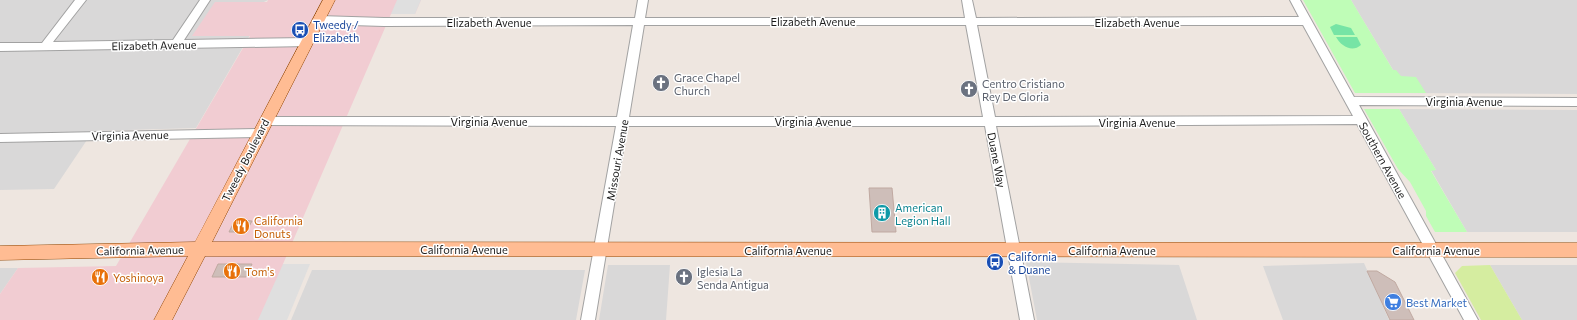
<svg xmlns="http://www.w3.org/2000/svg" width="1577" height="320" viewBox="0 0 1577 320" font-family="Commissioner,sans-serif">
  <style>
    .residential { fill: #d9d8d8 }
    .commercial { fill: #f1ccd2 }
    .grass { fill: #d5eda0 }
    .park { fill: #bffdb7 }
    .pitch { fill: #76e4a5 }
    .parking { fill: #dfdfdf }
    .building { fill: #cebeb9; stroke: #c0a9a1 }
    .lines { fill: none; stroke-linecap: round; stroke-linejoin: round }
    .minor-casing { stroke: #a2a2a2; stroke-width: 2 }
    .major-casing { stroke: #924600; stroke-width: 1 }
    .minor { fill: #fff; fill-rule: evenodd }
    .major { fill: #ffbc93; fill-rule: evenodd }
    .labels { text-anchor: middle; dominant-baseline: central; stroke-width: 3; stroke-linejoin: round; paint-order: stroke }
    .street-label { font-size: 11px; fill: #1b1b1b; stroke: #fff }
    .transit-label { font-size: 11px; fill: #164399; stroke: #fff; text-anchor: start }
    .worship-label { font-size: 11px; fill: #5b616d; stroke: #fff; text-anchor: start }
    .culture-label { font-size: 11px; fill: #0d838f; stroke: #fff; text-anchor: start }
    .food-label { font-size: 11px; fill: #c56008; stroke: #fff; text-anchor: start }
    .shop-label { font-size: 11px; fill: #366cbe; stroke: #fff; text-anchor: start }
  </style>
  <rect width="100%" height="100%" fill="#eee6e0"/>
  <path class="residential" d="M0,0H268L193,36L250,35L196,128L93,131L54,189L0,190Z
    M1351,0H1577V94L1407,93Z
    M1399,109L1577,110V232H1467L1431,170H1436Z
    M1026,262L1179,265L1197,320H1037Z
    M1364,263L1389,320H1283L1263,266Z
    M608,265H670L666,320H599Z
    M1490,265H1577V320H1522Z
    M0,268H18L0,294Z
    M312,270H585L576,320H291Z"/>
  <path class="commercial" d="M268,0H421L415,14H391L283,264L287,320H0V294L18,268L116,266L250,36H192L215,2H267Z"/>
  <path class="grass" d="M1490,265L1522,320H1481L1455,273L1462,266Z"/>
  <path class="park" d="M1303,0H1351L1393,70H1396L1401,76L1416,77L1426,93H1355Z
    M1364,109H1399L1436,170L1431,171L1467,232H1435L1426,216V211L1410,182L1398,169Z"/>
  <path class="pitch" d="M1336,24L1351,28L1355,35H1334L1330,27Z
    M1336,37H1357L1361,45C1352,53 1341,46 1336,37Z"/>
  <path class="parking" d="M397,0H421L415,14H391Z
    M283,264H310L287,320H258Z"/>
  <path class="building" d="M869,188H892L896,232H872Z
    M237,220L252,221L246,232H229L234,222Z
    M218,264H252L246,277H212Z
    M1367,271H1377L1395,282L1414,320H1390Z"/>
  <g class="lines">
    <defs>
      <path id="minor" d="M75,0H86L53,42L173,40L200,0H210L184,40L308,38L313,42L308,46L0,51V43H42Z
        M638,0H648L645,18H965L962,0H972L976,18L1299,17L1290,0H1300L1354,97L1577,98V106L1359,105L1478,320H1464L1357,124L996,126L1034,320H1020L985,126H627L595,320H581L616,126L266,125L262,124L260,121L262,118L266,117H617L633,25L384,26L319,24L314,20L319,16L384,18H635ZM644,25H966L983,117H629ZM977,25H1303L1353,116L995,117Z
        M259,129L263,130L265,133L263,136L259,137L0,142V134Z"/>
      <path id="major" d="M323,0H335L212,242L1577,243V257L205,256L172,320H154L188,256L0,260V246L195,242Z"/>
    </defs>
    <use href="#minor" class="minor-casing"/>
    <use href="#major" class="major-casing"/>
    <use href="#minor" class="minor"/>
    <use href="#major" class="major"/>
  </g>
  <defs>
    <symbol id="bus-disc" viewBox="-11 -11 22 22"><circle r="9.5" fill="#1a4fb4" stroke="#fff"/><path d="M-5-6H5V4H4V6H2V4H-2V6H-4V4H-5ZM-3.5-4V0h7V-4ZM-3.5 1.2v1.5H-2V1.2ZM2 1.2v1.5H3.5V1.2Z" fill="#fff"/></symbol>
    <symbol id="church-disc" viewBox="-11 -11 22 22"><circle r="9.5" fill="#6b7280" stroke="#fff"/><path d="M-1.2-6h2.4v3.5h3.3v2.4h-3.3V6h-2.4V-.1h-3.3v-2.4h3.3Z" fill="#fff"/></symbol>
    <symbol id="building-disc" viewBox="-11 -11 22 22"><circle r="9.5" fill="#0f9aa8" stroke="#fff"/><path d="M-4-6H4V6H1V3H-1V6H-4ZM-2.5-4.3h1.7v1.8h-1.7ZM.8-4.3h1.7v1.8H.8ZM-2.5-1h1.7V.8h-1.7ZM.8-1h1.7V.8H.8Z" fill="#fff"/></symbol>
    <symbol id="restaurant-disc" viewBox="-11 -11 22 22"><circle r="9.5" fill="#e8710a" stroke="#fff"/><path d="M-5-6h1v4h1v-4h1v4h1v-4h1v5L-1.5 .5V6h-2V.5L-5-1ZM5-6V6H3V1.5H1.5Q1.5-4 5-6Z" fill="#fff"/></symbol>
    <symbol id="supermarket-disc" viewBox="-11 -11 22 22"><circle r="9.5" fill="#3f7fe0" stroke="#fff"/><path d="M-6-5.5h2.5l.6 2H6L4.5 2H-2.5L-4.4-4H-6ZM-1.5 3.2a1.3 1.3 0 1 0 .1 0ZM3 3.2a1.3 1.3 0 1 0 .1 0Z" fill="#fff"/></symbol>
  </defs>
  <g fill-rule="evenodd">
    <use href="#bus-disc" x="290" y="20" width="20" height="20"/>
    <use href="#church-disc" x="651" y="73" width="20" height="20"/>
    <use href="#church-disc" x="959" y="79" width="20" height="20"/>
    <use href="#building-disc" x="872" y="203" width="20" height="20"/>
    <use href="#restaurant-disc" x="231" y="216" width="20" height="20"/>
    <use href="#bus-disc" x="985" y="252" width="20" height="20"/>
    <use href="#restaurant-disc" x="222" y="261" width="20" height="20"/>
    <use href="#restaurant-disc" x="90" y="267" width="20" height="20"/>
    <use href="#church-disc" x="674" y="267" width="20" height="20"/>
    <use href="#supermarket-disc" x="1383" y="292" width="20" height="20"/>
  </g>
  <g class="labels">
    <g class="street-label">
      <text x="813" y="21">Elizabeth Avenue</text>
      <text x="489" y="22">Elizabeth Avenue</text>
      <text x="1137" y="22">Elizabeth Avenue</text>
      <text transform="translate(154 45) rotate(-1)">Elizabeth Avenue</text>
      <text x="1464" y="101">Virginia Avenue</text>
      <text x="489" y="121">Virginia Avenue</text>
      <text x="813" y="121">Virginia Avenue</text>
      <text x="1137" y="122">Virginia Avenue</text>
      <text transform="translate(130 135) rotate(-1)">Virginia Avenue</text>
      <text transform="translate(245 160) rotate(-63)">Tweedy Boulevard</text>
      <text transform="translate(617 160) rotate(-80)">Missouri Avenue</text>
      <text transform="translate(997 160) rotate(79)">Duane Way</text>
      <text transform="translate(1383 160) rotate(61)">Southern Avenue</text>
      <text x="464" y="249">California Avenue</text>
      <text transform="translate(140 250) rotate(-1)">California Avenue</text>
      <text x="788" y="250">California Avenue</text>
      <text x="1112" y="250">California Avenue</text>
      <text x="1436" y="250">California Avenue</text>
    </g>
    <g class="transit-label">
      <text x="313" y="24">Tweedy /<tspan x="313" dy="13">Elizabeth</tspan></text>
      <text x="1008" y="256">California<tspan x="1008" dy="13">&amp; Duane</tspan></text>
    </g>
    <g class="worship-label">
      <text x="674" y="77">Grace Chapel<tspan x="674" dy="13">Church</tspan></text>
      <text x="982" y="83">Centro Cristiano<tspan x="982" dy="13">Rey De Gloria</tspan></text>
      <text x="697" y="271">Iglesia La<tspan x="697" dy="13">Senda Antigua</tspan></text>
    </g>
    <g class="culture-label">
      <text x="895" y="207">American<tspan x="895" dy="13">Legion Hall</tspan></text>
    </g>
    <g class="food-label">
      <text x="254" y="220">California<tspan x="254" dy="13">Donuts</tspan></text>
      <text x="245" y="271">Tom's</text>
      <text x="113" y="277">Yoshinoya</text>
    </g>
    <g class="shop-label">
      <text x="1406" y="302">Best Market</text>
    </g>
  </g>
</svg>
